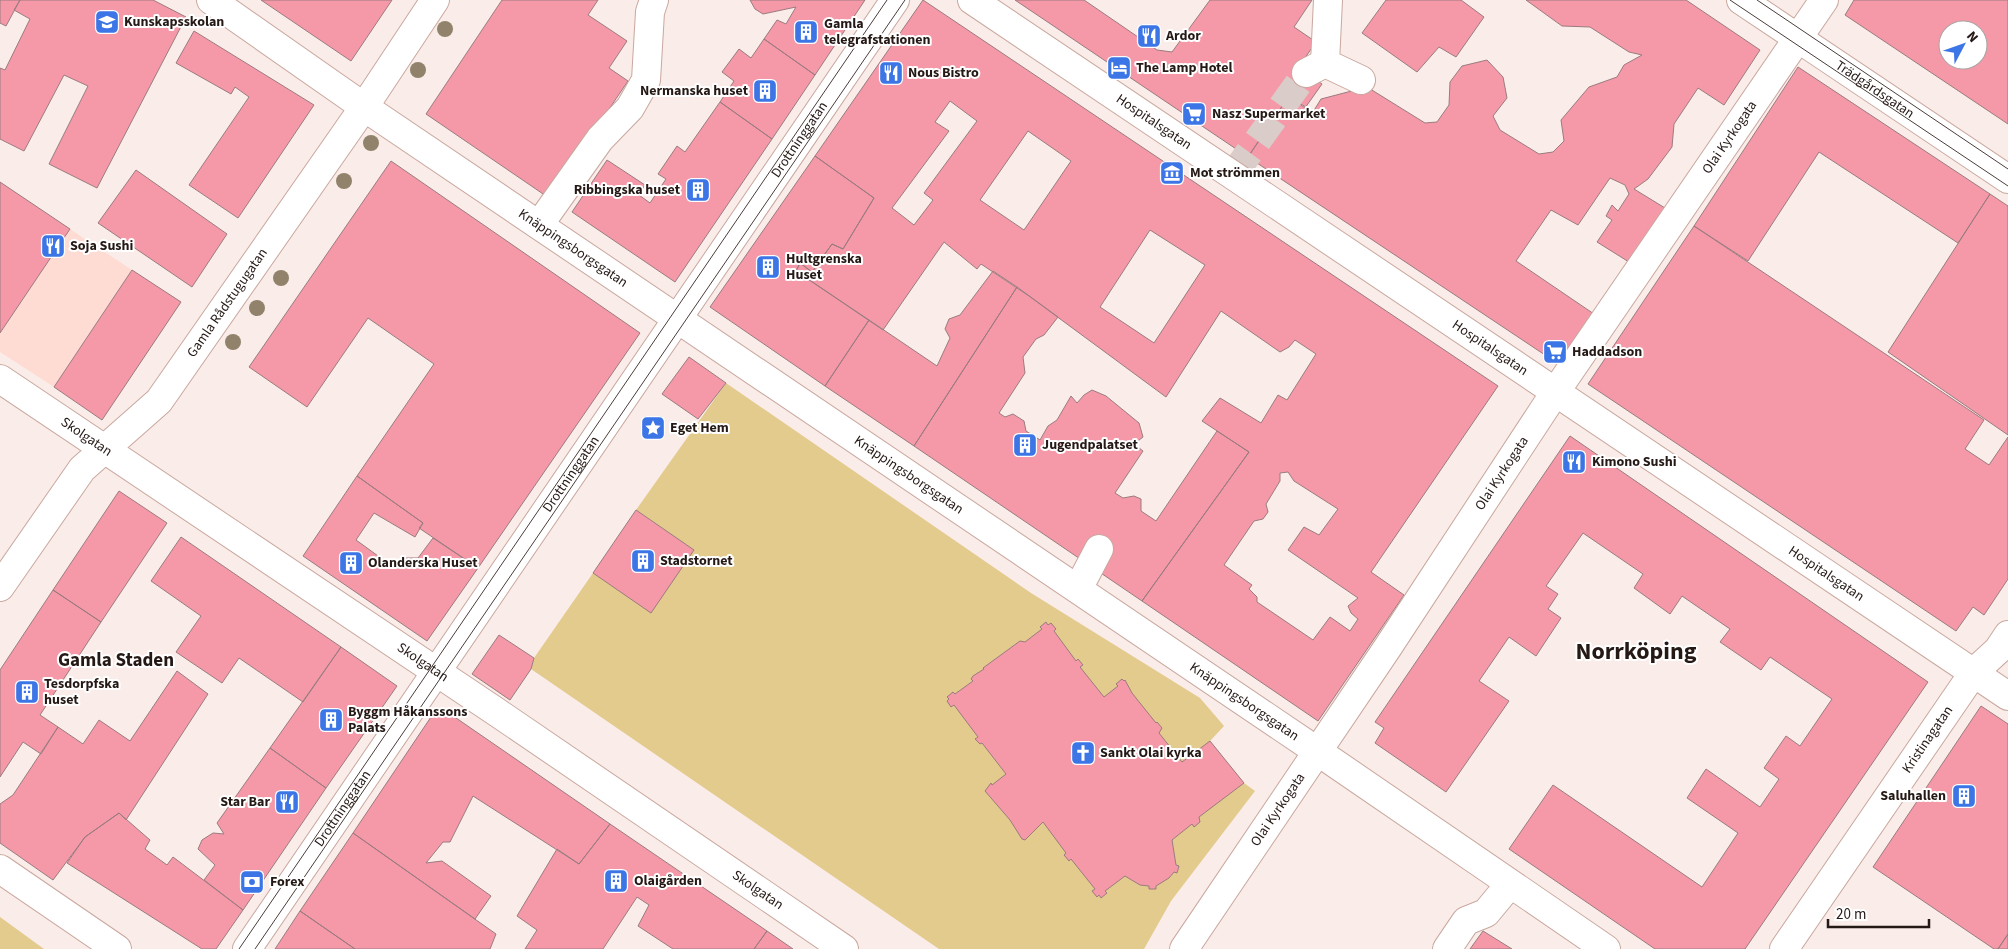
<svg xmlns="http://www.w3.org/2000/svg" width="2008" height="949" viewBox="0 0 2008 949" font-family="'Source Sans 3',sans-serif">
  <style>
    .built { fill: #ffdcd3 }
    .green { fill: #e3ca8d }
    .building { fill: #f599a9; stroke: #9b7b7f; fill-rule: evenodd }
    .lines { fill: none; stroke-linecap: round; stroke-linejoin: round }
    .minor-tunnel { stroke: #daccc8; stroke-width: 28; stroke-dasharray: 28 14; stroke-linecap: butt }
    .minor-casing { stroke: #c9a89f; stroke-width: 30 }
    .minor { stroke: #fff; stroke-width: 28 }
    .tram { stroke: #4a3e3a; stroke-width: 1 }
    .tree { fill: #90826b }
    .labels { text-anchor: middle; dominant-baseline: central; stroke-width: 4; stroke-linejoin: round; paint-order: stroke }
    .poi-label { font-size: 14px; font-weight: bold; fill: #251916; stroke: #fff; text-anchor: start }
    .street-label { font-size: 14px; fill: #251916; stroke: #fff }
    .district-label { font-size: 19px; font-weight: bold; fill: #251916; stroke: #fff }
    .town-label { font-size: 24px; font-weight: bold; fill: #251916; stroke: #fff }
  </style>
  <rect width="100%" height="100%" fill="#faece8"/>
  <path class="built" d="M70,229L132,270L54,387L0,352V333Z"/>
  <path class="green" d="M726,383L1031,593L1200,698L1224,726L1210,741L1244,783L1255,791L1171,901L1144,949H939L531,669L534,658L593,573L693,550L636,510Z
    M0,917L44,949H0Z"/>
  <path class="building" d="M0,0H20L6,26L0,23Z
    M20,0H153L186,17L97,188L49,164L88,86L64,75L24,151L0,139V68L5,70L30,19L14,10Z
    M261,0H392L351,61Z
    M502,0H598L588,15L627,41L609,68L628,81L549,198L426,114Z
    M750,0H865L815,75L764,39L777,20L786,24L796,7L763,14L755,9Z
    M923,0L1498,386L1371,572L1404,595L1318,721L1142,601L1249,452L1202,421L1220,398L1261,423L1278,395L1287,400L1316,354L1295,340L1289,347L1280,352L1221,311L1166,397L1029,296L981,264L977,269L944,242L883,330L796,271L800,263L812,272L832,244L843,249L874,198L815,156ZM950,101L977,121L924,193L933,200L914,225L892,208L949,131L935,122ZM1028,131L1071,161L1024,230L980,200ZM1150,230L1205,265L1154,343L1100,307ZM1288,472L1294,481L1338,509L1319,535L1304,527L1288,550L1358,598L1348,606L1351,613L1358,619L1350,631L1330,617L1313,640L1257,602V597L1249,589L1252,585L1224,565L1254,521L1263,519L1268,512L1266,504L1280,481V473Z
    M1015,0H1084L1157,50L1172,52L1210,0H1312L1294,27L1316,42L1298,68L1322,84L1305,108L1289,96L1248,157Z
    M1386,0H1461L1484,17L1456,57L1439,47L1417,72L1362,33Z
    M1526,0H1686L1760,50L1724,105L1698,88L1674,124L1672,147L1648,179L1634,189L1665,208L1629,262L1597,242L1612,220L1606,216L1612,205L1618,211L1629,194L1625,185L1610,178L1578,225L1551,210L1516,261L1594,314L1560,365L1248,157L1289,96L1313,112L1321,99L1367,87L1425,123L1437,122L1449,105L1450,82L1462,66L1487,60L1503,77L1507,98L1493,116L1500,130L1539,154L1553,152L1564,141L1561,120L1589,87L1617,77L1624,65L1642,55L1629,52L1590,27L1562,26Z
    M1854,0H2008V124L1845,15ZM1948,30H1978V60H1948Z
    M194,31L314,105L238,218L189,185L249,97L235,87L231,94L176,63Z
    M764,39L815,75L772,139L720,102L734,81L722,72L739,49L751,58Z
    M1798,67L1990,194L1958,243L1819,152L1748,261L1694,226Z
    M720,102L772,139L675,282L572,212L607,160L645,185L639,195L650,203L666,179L658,174L677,146L685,152Z
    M815,156L874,198L843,249L832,244L812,272L800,263L796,271L869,320L825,386L710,307Z
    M391,161L640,333L478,568L419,528L423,523L357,476L434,364L368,318L307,407L249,367Z
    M136,170L227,234L192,287L98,223Z
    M0,182L70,229L0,333Z
    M1990,194L2008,206V435L1888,352Z
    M1694,226L1984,420L1965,449L1989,465L2008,437V579L1984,615L1973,607L1956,631L1588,384Z
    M132,270L181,302L102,420L54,387Z
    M993,271L1017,287L914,446L825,386L869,320L937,366L950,338L945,329L949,319L960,315Z
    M1017,287L1058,317L1044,335L1036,339L1023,357L1025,373L999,413L1005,417L1013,414L1024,421L1026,431L1040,440L1048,426L1057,420L1071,396L1077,403L1084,395L1092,390L1106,396L1139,423L1143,437L1134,444L1143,451L1115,493L1123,498L1134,496L1141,499V511L1156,521L1217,431L1249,452L1142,601L914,446Z
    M689,357L726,383L698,419L662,394Z
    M1570,436L1928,682L1745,949H1655L1509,849L1553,785L1702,887L1738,833L1687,798L1706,769L1760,807L1779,779L1764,768L1786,736L1800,746L1832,699L1770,657L1761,670L1720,642L1730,629L1682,596L1670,614L1634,588L1643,574L1583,533L1546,586L1558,594L1548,609L1561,618L1536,656L1509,637L1479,681L1509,701L1446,792L1375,743L1384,728L1375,722Z
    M357,476L423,523L415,537L374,513L356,540L396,569L405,558H418L433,538L478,568L427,641L303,556Z
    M119,491L167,523L101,622L53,590Z
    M636,510L694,550L651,613L593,573Z
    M181,537L341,647L303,702L239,658L222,683L176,652L201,616L151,581Z
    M53,590L101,622L40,715L58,727L41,754L23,742L0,777V670Z
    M1046,622L1048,625L1051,623L1056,629L1054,631L1076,661L1078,659L1083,665L1080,667L1104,697L1118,686L1116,684L1122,679L1124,681L1125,680L1132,693L1156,723L1157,722L1162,728L1159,733L1182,762L1210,741L1244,783L1199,817L1200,822L1194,827L1192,824L1172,840L1176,865L1179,866L1177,873L1174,872L1169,878L1156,886V889H1149V886L1140,885L1125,876L1105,891L1107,893L1101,898L1099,895L1097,897L1092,891L1095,889L1071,859L1069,861L1064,855L1066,853L1043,822L1025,840L1022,839L1010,820L985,791L991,783L992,785L1006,774L982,743L980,744L975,739L978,737L954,705L951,707L947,701L949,699L947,697L953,692L955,694L973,681L971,679L973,676L984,669L983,668L1020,641L1025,642L1042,629L1040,627Z
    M499,635L534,658L531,669L510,700L472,674Z
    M341,647L397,686L326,788L270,748Z
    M177,671L208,694L126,820L119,813L85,837L53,880L0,843V804L13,795L58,727L83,744L99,720L130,741Z
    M1981,706L2008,724V934L1998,949H1994L1873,867Z
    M443,709L610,824L579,864L473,796L450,842H443L426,863L442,861L491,896L475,919L353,833L433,714Z
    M270,748L326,788L243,910L204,880L215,865L198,849L202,840L213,833L224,834L217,823Z
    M119,813L150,840L145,849L167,865L173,857L243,910L216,949H202L67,863L85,837Z
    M610,824L767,931L754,949H673L638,926L649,905L637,897L603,949H525L537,930L517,916L557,849L579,864Z
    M353,833L496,934L490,949H355L300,911Z
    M300,911L355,949H275Z
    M767,931L793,949H754Z
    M1483,931L1512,949H1470Z
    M2008,934V949H1998Z"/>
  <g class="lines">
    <path class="minor-tunnel" d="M1233,175L1306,73"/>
    <defs>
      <g id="minor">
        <path id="s1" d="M211,0L364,107L1317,751L1606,949"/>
        <path id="s2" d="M972,0L2008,696"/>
        <path id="s3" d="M1741,0L2008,179"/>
        <path d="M1325,63L1328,0"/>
        <path d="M1306,73L1325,63L1361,80"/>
        <path d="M539,225L600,139L630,108L646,80L650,12L654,0"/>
        <path id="s4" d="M0,379L498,713L844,949"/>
        <path id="s5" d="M0,587L82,469L159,401L364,107L435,0"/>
        <path d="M1078,589L1099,549"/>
        <path d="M0,869L117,949"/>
        <path id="s6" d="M247,949L895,0"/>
        <path id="s7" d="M1184,949L1388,647L1556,391L1824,0"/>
        <path d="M1447,949L1466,921L1486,913L1510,884"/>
        <path id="s8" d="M1784,949L1974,672L1998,650L2008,635"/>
      </g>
    </defs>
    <use href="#minor" class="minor-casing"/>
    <use href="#minor" class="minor"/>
    <path class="tram" d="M1730,0L2008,186
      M1757,0L2008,169
      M239,949L887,0
      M255,949L905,0"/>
  </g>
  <g class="tree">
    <circle cx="445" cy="29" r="8"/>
    <circle cx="418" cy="70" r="8"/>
    <circle cx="371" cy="143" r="8"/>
    <circle cx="344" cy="181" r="8"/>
    <circle cx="281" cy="278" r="8"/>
    <circle cx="257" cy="308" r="8"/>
    <circle cx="233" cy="342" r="8"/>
  </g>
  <defs>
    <symbol id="school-square" viewBox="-11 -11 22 22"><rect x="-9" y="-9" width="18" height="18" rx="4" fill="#3c75e5" stroke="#fff"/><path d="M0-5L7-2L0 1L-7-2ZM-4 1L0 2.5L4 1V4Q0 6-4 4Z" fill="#fff"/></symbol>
    <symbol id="building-square" viewBox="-11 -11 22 22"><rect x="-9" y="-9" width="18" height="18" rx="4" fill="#3c75e5" stroke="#fff"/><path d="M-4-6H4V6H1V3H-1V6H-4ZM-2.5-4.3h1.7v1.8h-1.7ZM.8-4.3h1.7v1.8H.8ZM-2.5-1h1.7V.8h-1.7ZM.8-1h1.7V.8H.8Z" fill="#fff"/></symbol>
    <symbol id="restaurant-square" viewBox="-11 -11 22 22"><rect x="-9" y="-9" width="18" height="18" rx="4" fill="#3c75e5" stroke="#fff"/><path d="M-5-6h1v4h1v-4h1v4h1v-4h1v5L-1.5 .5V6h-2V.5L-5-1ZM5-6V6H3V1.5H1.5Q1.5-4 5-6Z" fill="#fff"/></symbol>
    <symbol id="hotel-square" viewBox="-11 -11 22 22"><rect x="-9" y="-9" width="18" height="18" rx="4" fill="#3c75e5" stroke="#fff"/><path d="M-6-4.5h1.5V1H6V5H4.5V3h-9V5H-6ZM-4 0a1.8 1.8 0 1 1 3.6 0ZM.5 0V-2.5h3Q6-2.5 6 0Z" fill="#fff"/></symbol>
    <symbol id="supermarket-square" viewBox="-11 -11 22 22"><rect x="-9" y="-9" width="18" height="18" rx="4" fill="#3c75e5" stroke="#fff"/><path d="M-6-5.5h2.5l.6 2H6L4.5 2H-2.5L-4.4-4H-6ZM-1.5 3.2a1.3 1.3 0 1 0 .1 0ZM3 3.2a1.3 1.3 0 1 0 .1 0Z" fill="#fff"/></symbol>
    <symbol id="museum-square" viewBox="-11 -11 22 22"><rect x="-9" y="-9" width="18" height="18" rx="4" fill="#3c75e5" stroke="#fff"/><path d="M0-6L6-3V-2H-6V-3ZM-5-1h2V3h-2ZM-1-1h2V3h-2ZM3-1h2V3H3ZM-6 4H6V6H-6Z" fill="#fff"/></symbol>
    <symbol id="sight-square" viewBox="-11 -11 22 22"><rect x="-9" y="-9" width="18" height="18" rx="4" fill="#3c75e5" stroke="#fff"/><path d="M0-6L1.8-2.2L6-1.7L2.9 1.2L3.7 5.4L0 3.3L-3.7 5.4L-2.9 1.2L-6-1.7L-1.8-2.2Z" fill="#fff"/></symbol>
    <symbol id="church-square" viewBox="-11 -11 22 22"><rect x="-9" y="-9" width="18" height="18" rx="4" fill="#3c75e5" stroke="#fff"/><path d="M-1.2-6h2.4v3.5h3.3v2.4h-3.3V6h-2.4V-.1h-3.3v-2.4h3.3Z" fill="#fff"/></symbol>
    <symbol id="bank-square" viewBox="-11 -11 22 22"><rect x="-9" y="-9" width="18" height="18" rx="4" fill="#3c75e5" stroke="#fff"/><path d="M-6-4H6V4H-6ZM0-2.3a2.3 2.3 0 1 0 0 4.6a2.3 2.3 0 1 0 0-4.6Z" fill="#fff"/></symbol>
  </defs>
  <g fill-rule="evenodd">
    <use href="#school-square" x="93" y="8" width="28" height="28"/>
    <use href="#building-square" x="792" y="18" width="28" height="28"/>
    <use href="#restaurant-square" x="1135" y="22" width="28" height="28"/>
    <use href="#hotel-square" x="1105" y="54" width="28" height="28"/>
    <use href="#restaurant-square" x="877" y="59" width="28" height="28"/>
    <use href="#building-square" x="751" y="77" width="28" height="28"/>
    <use href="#supermarket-square" x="1180" y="100" width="28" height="28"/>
    <use href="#museum-square" x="1158" y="159" width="28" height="28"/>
    <use href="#building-square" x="684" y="176" width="28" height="28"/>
    <use href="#restaurant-square" x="39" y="232" width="28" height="28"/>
    <use href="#building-square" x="754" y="253" width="28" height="28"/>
    <use href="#supermarket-square" x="1541" y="338" width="28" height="28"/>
    <use href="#sight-square" x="639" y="414" width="28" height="28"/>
    <use href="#building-square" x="1011" y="431" width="28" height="28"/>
    <use href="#restaurant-square" x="1560" y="448" width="28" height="28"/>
    <use href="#building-square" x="629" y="547" width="28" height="28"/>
    <use href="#building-square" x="337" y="549" width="28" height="28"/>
    <use href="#building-square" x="13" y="678" width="28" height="28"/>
    <use href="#building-square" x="317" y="706" width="28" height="28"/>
    <use href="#church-square" x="1069" y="739" width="28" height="28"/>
    <use href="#building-square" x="1950" y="782" width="28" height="28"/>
    <use href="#restaurant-square" x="273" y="788" width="28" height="28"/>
    <use href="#building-square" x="602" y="867" width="28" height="28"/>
    <use href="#bank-square" x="238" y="868" width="28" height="28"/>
  </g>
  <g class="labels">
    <g class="poi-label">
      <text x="124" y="22">Kunskapsskolan</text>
      <text x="824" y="24">Gamla<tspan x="824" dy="16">telegrafstationen</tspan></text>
      <text x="1166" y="36">Ardor</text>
      <text x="1136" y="68">The Lamp Hotel</text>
      <text x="908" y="73">Nous Bistro</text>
      <text x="748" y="91" text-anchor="end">Nermanska huset</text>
      <text x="1212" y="114">Nasz Supermarket</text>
      <text x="1190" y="173">Mot strömmen</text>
      <text x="680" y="190" text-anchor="end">Ribbingska huset</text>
      <text x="70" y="246">Soja Sushi</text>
      <text x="786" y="259">Hultgrenska<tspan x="786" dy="16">Huset</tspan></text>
      <text x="1572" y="352">Haddadson</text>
      <text x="670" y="428">Eget Hem</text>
      <text x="1042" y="445">Jugendpalatset</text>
      <text x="1592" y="462">Kimono Sushi</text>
      <text x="660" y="561">Stadstornet</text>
      <text x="368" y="563">Olanderska Huset</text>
      <text x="44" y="684">Tesdorpfska<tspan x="44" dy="16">huset</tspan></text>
      <text x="348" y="712">Byggm Håkanssons<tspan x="348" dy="16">Palats</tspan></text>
      <text x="1100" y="753">Sankt Olai kyrka</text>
      <text x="1946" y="796" text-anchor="end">Saluhallen</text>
      <text x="270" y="802" text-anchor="end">Star Bar</text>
      <text x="634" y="881">Olaigården</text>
      <text x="270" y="882">Forex</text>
    </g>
    <g class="street-label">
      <text stroke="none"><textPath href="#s3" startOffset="161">Trädgårdsgatan</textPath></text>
      <text stroke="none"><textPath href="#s2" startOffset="219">Hospitalsgatan</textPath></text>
      <text stroke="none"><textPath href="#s7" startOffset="978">Olai Kyrkogata</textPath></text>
      <text stroke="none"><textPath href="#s6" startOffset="980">Drottninggatan</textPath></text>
      <text stroke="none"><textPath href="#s1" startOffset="439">Knäppingsborgsgatan</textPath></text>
      <text stroke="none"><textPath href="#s5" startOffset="366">Gamla Rådstugugatan</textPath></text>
      <text stroke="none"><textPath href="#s2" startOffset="624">Hospitalsgatan</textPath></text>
      <text stroke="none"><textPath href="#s4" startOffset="104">Skolgatan</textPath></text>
      <text stroke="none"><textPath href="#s7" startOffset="572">Olai Kyrkogata</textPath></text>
      <text stroke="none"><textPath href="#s6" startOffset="575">Drottninggatan</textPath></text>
      <text stroke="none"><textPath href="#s1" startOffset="844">Knäppingsborgsgatan</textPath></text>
      <text stroke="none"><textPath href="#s2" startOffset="1029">Hospitalsgatan</textPath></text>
      <text stroke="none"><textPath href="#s4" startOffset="509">Skolgatan</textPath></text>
      <text stroke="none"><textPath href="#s1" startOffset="1249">Knäppingsborgsgatan</textPath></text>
      <text stroke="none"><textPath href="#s8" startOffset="254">Kristinagatan</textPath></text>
      <text stroke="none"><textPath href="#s6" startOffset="170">Drottninggatan</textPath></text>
      <text stroke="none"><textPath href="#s7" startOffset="168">Olai Kyrkogata</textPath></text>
      <text stroke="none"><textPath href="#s4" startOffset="914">Skolgatan</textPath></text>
    </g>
    <g class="district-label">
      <text x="116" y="660">Gamla Staden</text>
    </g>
    <g class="town-label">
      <text x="1636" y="651">Norrköping</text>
    </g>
  </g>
  <g transform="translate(1963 45) rotate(49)"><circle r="24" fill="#ffffff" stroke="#a8a3a2"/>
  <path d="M0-4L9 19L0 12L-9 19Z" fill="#3c75e5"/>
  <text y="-8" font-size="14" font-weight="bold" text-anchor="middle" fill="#251916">N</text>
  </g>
  <path d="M1828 919v8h101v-8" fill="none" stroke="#251916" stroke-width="2.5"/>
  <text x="1836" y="919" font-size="15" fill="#251916" stroke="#ffffff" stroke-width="4" paint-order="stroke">20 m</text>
</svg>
